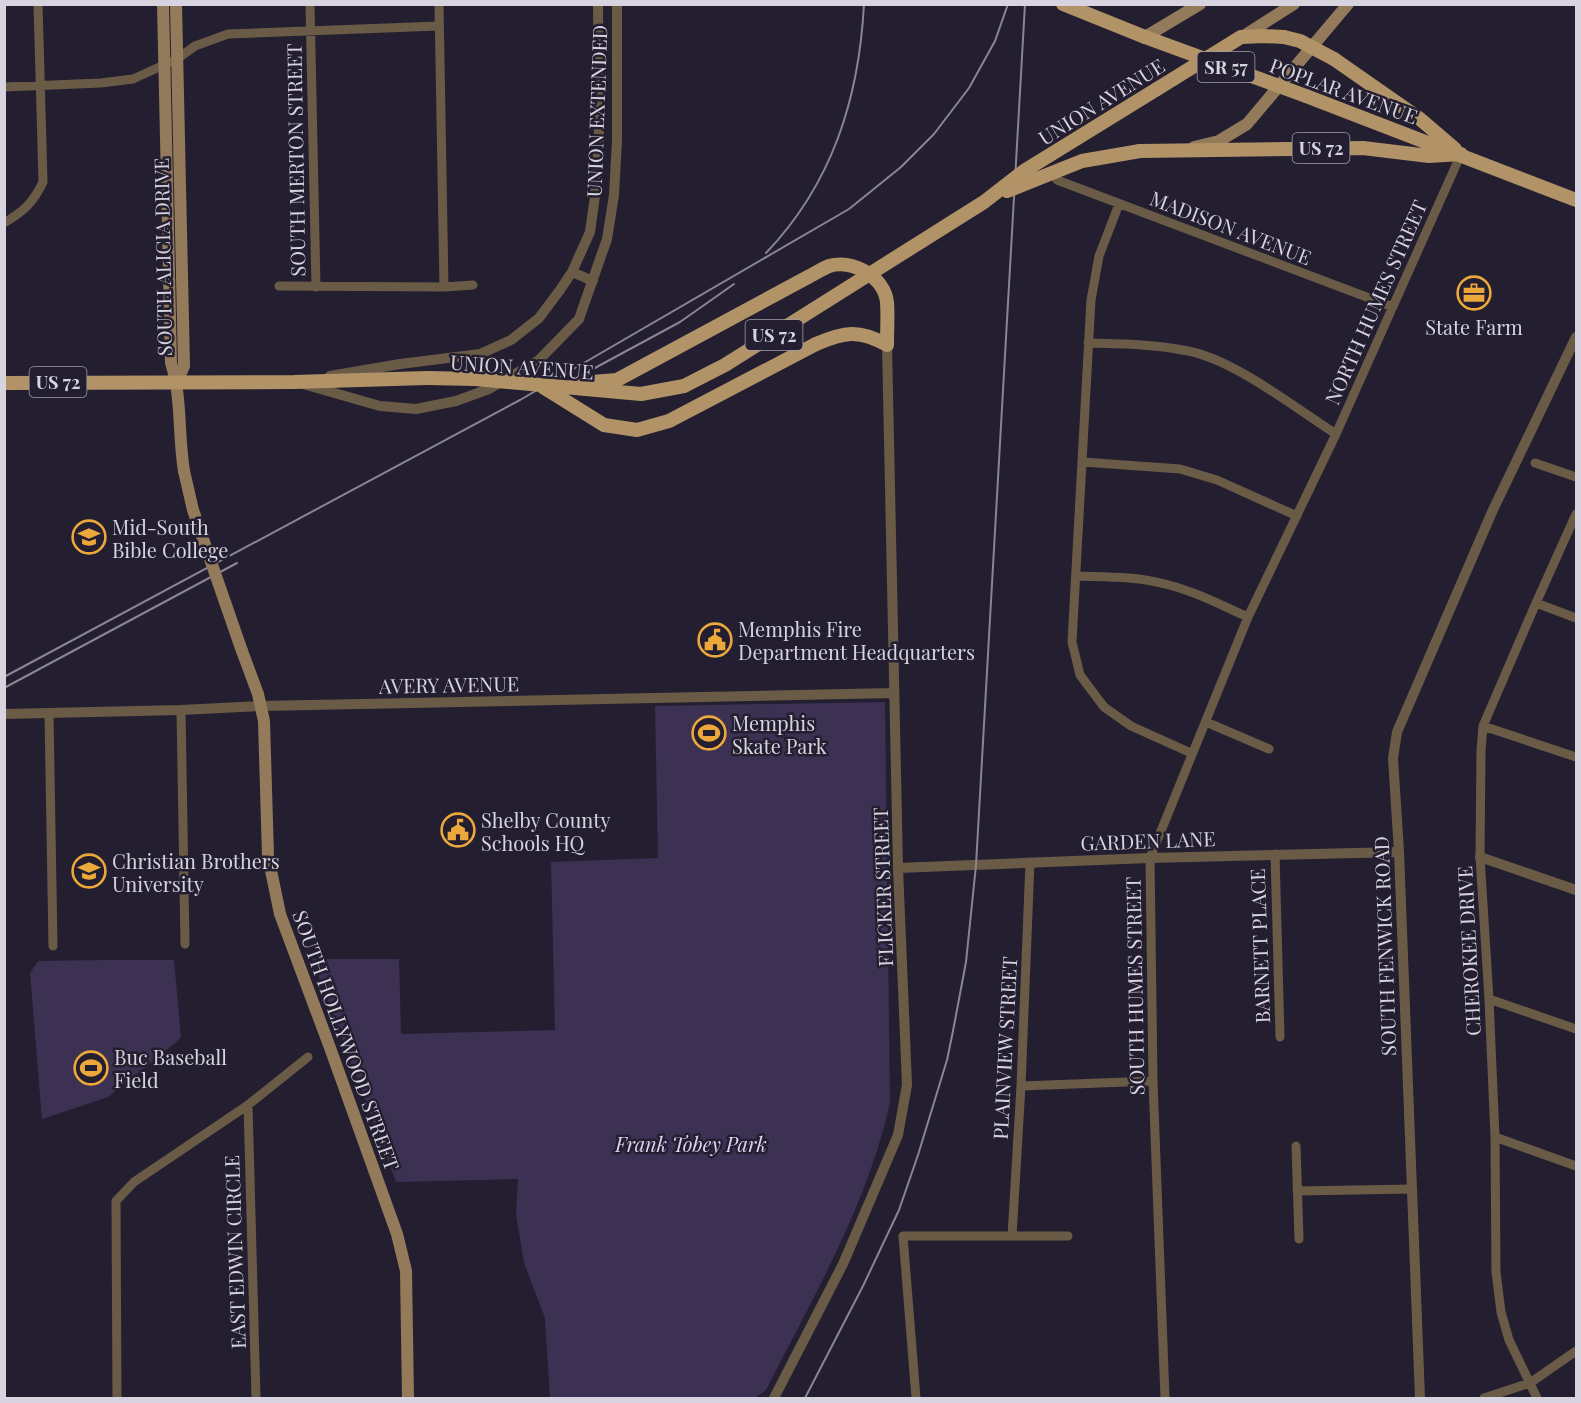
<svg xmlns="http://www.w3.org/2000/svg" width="1581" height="1403" viewBox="0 0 1581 1403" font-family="'Playfair Display',serif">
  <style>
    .green { fill: #3c3153 }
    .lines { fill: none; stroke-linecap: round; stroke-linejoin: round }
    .minor { stroke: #6a5b47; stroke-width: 9 }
    .tertiary { stroke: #6a5b47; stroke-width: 10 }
    .secondary { stroke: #937a5a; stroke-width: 12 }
    .primary { stroke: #b29368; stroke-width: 14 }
    .rail { stroke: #898593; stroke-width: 2 }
    .secondary-bridge { stroke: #937a5a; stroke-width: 12 }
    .primary-bridge { stroke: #b29368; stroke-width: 14 }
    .labels { text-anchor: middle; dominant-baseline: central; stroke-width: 5; stroke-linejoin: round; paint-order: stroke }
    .shield { fill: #241f30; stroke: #a19eab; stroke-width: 1.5 }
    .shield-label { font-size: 18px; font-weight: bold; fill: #d7d4e0 }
    .street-label { font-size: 20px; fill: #d7d4e0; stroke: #241f30 }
    .poi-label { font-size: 20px; fill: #d7d4e0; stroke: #241f30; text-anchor: start }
    .park-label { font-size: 20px; font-style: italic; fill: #dcd4f4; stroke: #241f30 }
  </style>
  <rect width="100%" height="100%" fill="#241f30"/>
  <path class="green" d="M885,702L890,1103C867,1206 813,1297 766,1390L755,1398H550L545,1318L524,1263L516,1214L518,1179L396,1182L312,959H399L401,1034L555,1030L551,862L658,858L655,706Z
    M108,960H174L181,1038L108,1097L42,1119L30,973L38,961Z"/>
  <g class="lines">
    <path class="minor" d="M310,4L316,287
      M439,4L444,287
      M4,87L101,83L133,79L177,59L195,46L228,34L439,26
      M1057,180L1393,307
      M1119,204L1099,256L1091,300L1072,642L1080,675L1104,707L1131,726L1191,753
      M4,223C24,211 33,203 43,182L38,4
      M279,286L444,287L473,285
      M1088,343C1121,344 1155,344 1188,351C1235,360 1295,408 1336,434
      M1083,462L1180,469L1217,480L1297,516
      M1535,463L1576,477
      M1076,576C1106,577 1136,576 1165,584C1194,591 1221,605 1248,617
      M1536,603L1576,618
      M181,710L185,944
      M49,714L53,946
      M1206,722L1269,749
      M1483,726L1576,757
      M1275,854L1280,1037
      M1489,999L1576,1029
      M1021,1086L1153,1081
      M248,1105L256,1398
      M1495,1137L1576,1166
      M1296,1146L1299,1239
      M1297,1191L1412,1189
      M1012,1236L1021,1086L1030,862
      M117,1398L116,1201L134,1182L248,1105L308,1057
      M916,1398L903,1236H1068
      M1165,1398L1153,1081L1150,858L1248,617L1336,434L1461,154
      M1484,1398L1530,1383L1576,1351
      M1537,1398L1509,1340L1501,1312L1496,1272L1495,1137L1489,999L1480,857L1481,751L1483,726L1536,603L1576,514"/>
    <path class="tertiary" d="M572,272L593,281
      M330,376L400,364L480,354L511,340L539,318L560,290L572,272L590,232L595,196L599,142L598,4
      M303,384L380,406L416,409L456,401L489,389L539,360L579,319L607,239L614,195L617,140V4
      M4,714L181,710L261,706L894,693
      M1480,857L1576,890
      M898,868L1150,858L1399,852
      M774,1398L843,1264L898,1135L907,1085L898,868L887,345
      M1420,1398L1399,852L1393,758L1397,732L1492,512L1576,337"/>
    <path class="secondary" d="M163,4L171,363C182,397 178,435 184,471
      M176,4L184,366L177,382
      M1145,37L1200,4
      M1242,37L1294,4
      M1194,147L1219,141L1247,124L1348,4
      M242,651L258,694L264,721L268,856L280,914L329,1045L397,1234L406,1271L408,1398"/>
    <path class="primary" d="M1063,4L1145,37
      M1334,59L1420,119L1455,149
      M1157,89L1241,37L1264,36L1284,37
      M1306,96L1576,200
      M1140,151L1363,148L1429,156L1461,154
      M808,277C814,274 822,269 829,266C853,259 884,277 887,302C888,316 887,331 887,345C859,329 844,332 816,344
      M4,383L294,382L427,378"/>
    <path class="rail" d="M766,253C832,184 859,99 864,4
      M556,389L680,322L734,284
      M4,677L520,400L849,209L901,167L934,134L969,88L995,41L1008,4
      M4,688L237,563
      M805,1398L863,1286L899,1210L918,1155L947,1060L953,1031L966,962L976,865L1025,4"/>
    <path class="secondary-bridge" d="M184,471L193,510L242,651"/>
    <path class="primary-bridge" d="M1145,37L1306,96
      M1284,37L1300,41L1334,59
      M1007,191L1082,161L1140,151
      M427,378L475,379L641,394L684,386L725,365L984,202L1024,171L1157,89
      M579,383L617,380L808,277
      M543,387L604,425L637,430L669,421L816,344"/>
  </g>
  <defs>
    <symbol id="office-ring" viewBox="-11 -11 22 22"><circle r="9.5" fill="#241f30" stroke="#eda83b" stroke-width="1.5"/><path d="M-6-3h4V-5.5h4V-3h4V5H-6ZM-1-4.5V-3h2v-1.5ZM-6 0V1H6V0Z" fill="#eda83b"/></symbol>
    <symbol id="university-ring" viewBox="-11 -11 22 22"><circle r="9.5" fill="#241f30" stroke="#eda83b" stroke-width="1.5"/><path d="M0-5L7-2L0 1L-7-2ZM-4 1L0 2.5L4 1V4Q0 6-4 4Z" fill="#eda83b"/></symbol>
    <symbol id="civic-ring" viewBox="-11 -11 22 22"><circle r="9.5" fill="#241f30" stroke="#eda83b" stroke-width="1.5"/><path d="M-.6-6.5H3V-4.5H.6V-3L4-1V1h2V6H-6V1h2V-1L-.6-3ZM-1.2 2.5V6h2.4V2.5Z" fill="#eda83b"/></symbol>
    <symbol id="stadium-ring" viewBox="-11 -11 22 22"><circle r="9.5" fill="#241f30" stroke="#eda83b" stroke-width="1.5"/><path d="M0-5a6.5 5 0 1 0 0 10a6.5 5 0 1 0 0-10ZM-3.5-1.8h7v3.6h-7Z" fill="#eda83b"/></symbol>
  </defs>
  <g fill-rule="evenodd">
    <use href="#office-ring" x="1455" y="274" width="38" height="38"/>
    <use href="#university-ring" x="70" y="518" width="38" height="38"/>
    <use href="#civic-ring" x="696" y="621" width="38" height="38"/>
    <use href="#stadium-ring" x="690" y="714" width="38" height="38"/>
    <use href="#civic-ring" x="439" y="811" width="38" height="38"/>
    <use href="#university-ring" x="70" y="852" width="38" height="38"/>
    <use href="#stadium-ring" x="72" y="1049" width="38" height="38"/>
  </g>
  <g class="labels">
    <g class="shield">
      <rect x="1197.5" y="52" width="57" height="30" rx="4.5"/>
      <rect x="1292.5" y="133" width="57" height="30" rx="4.5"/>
      <rect x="745.5" y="320" width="57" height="30" rx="4.5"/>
      <rect x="29.5" y="367" width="57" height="30" rx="4.5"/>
    </g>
    <g class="shield-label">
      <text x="1226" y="67">SR 57</text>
      <text x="1321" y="148">US 72</text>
      <text x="774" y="335">US 72</text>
      <text x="58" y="382">US 72</text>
    </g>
    <g class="street-label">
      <text transform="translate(1344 90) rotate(20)">POPLAR AVENUE</text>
      <text transform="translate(1101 101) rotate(-32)">UNION AVENUE</text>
      <text transform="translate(596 111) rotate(-88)">UNION EXTENDED</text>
      <text transform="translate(295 160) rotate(-91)">SOUTH MERTON STREET</text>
      <text transform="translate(1231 227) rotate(21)">MADISON AVENUE</text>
      <text transform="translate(162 257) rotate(-91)">SOUTH ALICIA DRIVE</text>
      <text transform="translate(1375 302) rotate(-66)">NORTH HUMES STREET</text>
      <text transform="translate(522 366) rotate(4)">UNION AVENUE</text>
      <text transform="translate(449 684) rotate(-1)">AVERY AVENUE</text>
      <text transform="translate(1148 840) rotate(-2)">GARDEN LANE</text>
      <text transform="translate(882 887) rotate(-92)">FLICKER STREET</text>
      <text transform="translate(1259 946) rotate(-92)">BARNETT PLACE</text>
      <text transform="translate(1384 946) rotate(-92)">SOUTH FENWICK ROAD</text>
      <text transform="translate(1468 951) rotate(-93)">CHEROKEE DRIVE</text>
      <text transform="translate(1134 986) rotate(-91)">SOUTH HUMES STREET</text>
      <text transform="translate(347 1040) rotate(70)">SOUTH HOLLYWOOD STREET</text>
      <text transform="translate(1004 1048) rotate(-87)">PLAINVIEW STREET</text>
      <text transform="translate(234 1252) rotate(-92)">EAST EDWIN CIRCLE</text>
    </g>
    <g class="poi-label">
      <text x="1474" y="326" text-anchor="middle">State Farm</text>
      <text x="112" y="526">Mid-South<tspan x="112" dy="23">Bible College</tspan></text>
      <text x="738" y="628">Memphis Fire<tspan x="738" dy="23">Department Headquarters</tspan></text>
      <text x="732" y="722">Memphis<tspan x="732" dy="23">Skate Park</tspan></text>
      <text x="481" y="819">Shelby County<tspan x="481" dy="23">Schools HQ</tspan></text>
      <text x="112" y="860">Christian Brothers<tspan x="112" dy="23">University</tspan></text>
      <text x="114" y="1056">Buc Baseball<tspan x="114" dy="23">Field</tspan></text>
    </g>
    <g class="park-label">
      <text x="691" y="1143">Frank Tobey Park</text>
    </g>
  </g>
  <rect width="1581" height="1403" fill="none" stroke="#d7d4e0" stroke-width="12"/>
</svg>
